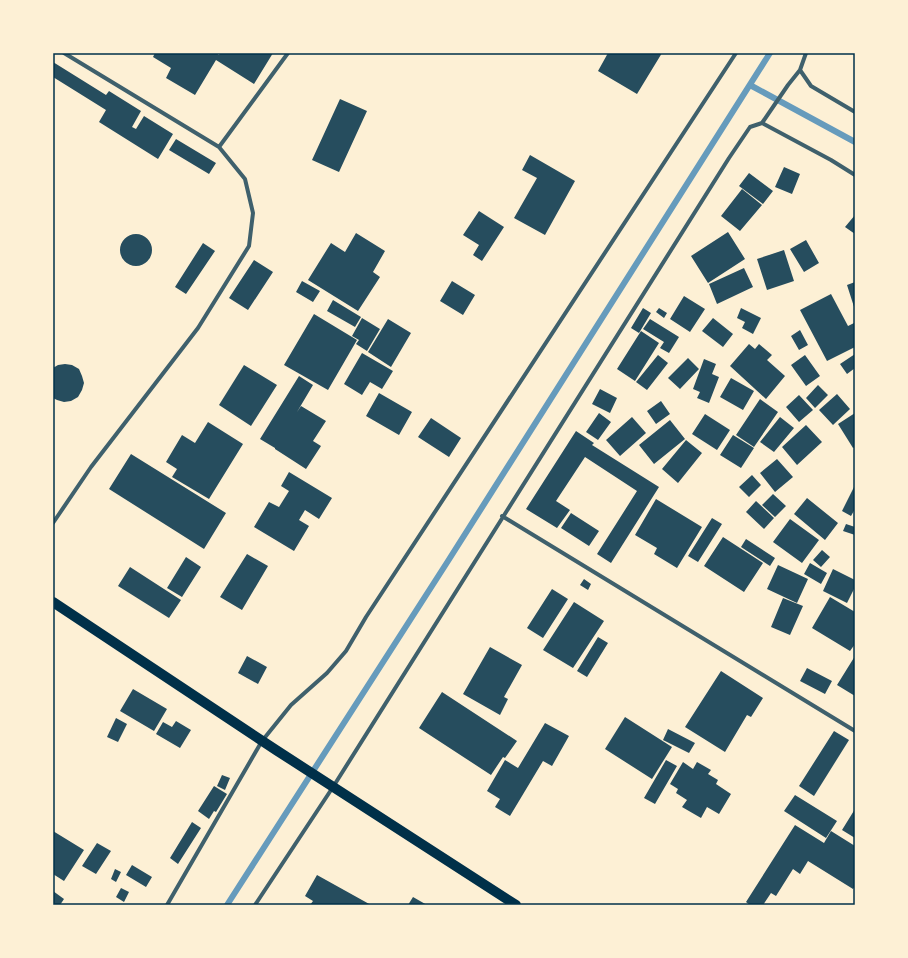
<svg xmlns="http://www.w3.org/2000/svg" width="908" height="958" viewBox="0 0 908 958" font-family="Rubik,sans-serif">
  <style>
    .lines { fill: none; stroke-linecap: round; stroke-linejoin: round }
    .stream { stroke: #669bbc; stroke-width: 6 }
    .building { fill: #264d5e }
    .minor { stroke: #3f606c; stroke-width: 4 }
    .primary { stroke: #003049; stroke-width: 10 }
    .neatline { fill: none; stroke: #003049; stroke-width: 1.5 }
  </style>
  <rect width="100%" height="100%" fill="#fdf0d5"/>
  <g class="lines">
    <path class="stream" d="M750,85L855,142
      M227,905L448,561L770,53"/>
  </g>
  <path class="building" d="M155,53H216L219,55L220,53H273L254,84L216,60L195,95L166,78L171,68L153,57Z
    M608,53H662L637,94L598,71Z
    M53,62L106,95L109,91L141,111L132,127L136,129L144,116L173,134L158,159L99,122L106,110L53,77Z
    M340,99L367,111L339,172L312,160Z
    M176,139L216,163L209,174L169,150Z
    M530,155L575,181L545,235L514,218L537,178L522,170Z
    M784,167L800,174L792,194L775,187Z
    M749,173L773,191L763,204L739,186Z
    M742,189L762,205L740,231L721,216Z
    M479,211L504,227L482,261L473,255L479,245L463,235Z
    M855,215V234L845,227Z
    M728,232L745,259L708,283L691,256Z
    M356,233L385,251L373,272L380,277L358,311L308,280L331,243L345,252Z
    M120 250a16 16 0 1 1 32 0a16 16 0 1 1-32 0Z
    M806,240L819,263L804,272L790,249Z
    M203,243L215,251L186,294L175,287Z
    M784,250L794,281L767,290L757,259Z
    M254,260L273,272L248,310L229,298Z
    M744,268L753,287L717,304L709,284Z
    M302,281L320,291L313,302L296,292Z
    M452,281L475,295L463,315L440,301Z
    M855,282V310L847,285Z
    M831,294L848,326L854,323L855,324V347L827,361L800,310Z
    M684,296L705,309L690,332L670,319Z
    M333,300L361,317L355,327L327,311Z
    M643,308L651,313L639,333L631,328Z
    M659,308L667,313L664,318L656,312Z
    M741,308L761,318L753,334L742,328L745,322L737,318Z
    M314,314L357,340L328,390L284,365Z
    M362,318L380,329L367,351L356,344L359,340L352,336Z
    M713,318L733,334L723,347L702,331Z
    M388,319L411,333L391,367L368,352Z
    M650,319L679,337L669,353L660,348L664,342L643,329Z
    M800,330L808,345L799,350L791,336Z
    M641,331L659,343L635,381L617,369Z
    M749,344L755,349L759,344L772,355L767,360L785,376L766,399L730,366Z
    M362,353L393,371L382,389L370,382L362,395L344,384Z
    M855,354V368L847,374L840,364Z
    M658,355L668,363L647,390L636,382Z
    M805,355L820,376L806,386L791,365Z
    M688,358L699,369L680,389L668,378Z
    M704,359L716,364L712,374L719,377L709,403L697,398L700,392L693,389Z
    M65,364L72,365L79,369L82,376L84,383L82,390L78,397L71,401L64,402L57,400L53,398V368L58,365Z
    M244,365L277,385L251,426L219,405Z
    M299,376L313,385L297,412L301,406L326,421L313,441L321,446L306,469L275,449V448L260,439Z
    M731,378L754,391L743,410L720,397Z
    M818,385L828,395L815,408L806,398Z
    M600,389L617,398L610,413L592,404Z
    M379,393L412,412L399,435L366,416Z
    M837,394L850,409L833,425L819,410Z
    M799,395L813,410L799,422L786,407Z
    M760,399L778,412L754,447L736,435Z
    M661,401L670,414L656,424L647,411Z
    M599,413L611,422L598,440L586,432Z
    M855,413V447L853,448L838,424Z
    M705,414L730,430L717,450L692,434Z
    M632,417L646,433L620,456L606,440Z
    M780,417L794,428L774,452L760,442Z
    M431,418L461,438L449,457L418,437Z
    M670,420L685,439L654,464L639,445Z
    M208,422L243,444L209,499L172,477L177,469L166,462L182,435L195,443Z
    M806,425L822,442L797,465L782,447Z
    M576,431L594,443L592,445L659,487L611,563L597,554L637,491L585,457L556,501L570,510L557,528L526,509Z
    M733,435L754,448L741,468L720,455Z
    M686,440L702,453L678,483L662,469Z
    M131,454L226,513L204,549L109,489Z
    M777,459L793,477L775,492L760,473Z
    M289,472L332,498L319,519L305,510L299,520L309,526L294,551L254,527L269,502L279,507L289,491L281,486Z
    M752,475L761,485L749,497L739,487Z
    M855,485V509L851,516L842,511Z
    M773,494L786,506L775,517L762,505Z
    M807,498L838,523L825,540L794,514Z
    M656,499L702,527L677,568L654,554L657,548L635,535Z
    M756,501L774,518L764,529L746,512Z
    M571,513L599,531L589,546L561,528Z
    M712,518L722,524L698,562L688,556Z
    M790,519L819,540L802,563L773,542Z
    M846,524L855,527V535L843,531Z
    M723,537L763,563L744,592L704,566Z
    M746,539L775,558L770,566L741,547Z
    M822,550L830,557L821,567L813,560Z
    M247,554L268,566L242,610L220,597Z
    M186,557L201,567L182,597L167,588Z
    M810,563L827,573L821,584L804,574Z
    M778,565L808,579L797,603L767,589Z
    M130,567L181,600L169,618L118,586Z
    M833,569L855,580V587L847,603L823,591Z
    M584,579L591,584L588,590L580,585Z
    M552,589L568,599L543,638L527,628Z
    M830,597L855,612V644L850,651L812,628Z
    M783,598L803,606L790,635L771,627Z
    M574,602L604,621L573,668L543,650Z
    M598,637L608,643L587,677L577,671Z
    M490,647L522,665L504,697L508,699L500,715L463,694Z
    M247,656L267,667L258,684L238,673Z
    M855,656V696L837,685Z
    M807,668L832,681L825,694L800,681Z
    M721,671L763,698L751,717L747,715L725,752L685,727Z
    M133,689L167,709L154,731L120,711Z
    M442,692L517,741L505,758L503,757L491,775L419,728Z
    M625,717L672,747L652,779L605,749Z
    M116,718L127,724L118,742L107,737Z
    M176,721L191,730L180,748L156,734L163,722L172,727Z
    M545,723L569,736L552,766L543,761L510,816L495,807L500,799L487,791L505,760L518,768Z
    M668,729L695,743L689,753L663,740Z
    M834,731L849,740L814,796L799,786Z
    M666,760L677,766L655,804L644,798Z
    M683,762L693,769L697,762L711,770L708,774L718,780L716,784L731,794L719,814L707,807L701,818L682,807L687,800L676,793L678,789L670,784Z
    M222,775L230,778L225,790L217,786Z
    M214,786L227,794L216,812L214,811L209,819L198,811Z
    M795,795L837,821L826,838L784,811Z
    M855,809V838L842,830Z
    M192,822L201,828L178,864L170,858Z
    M795,825L824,843L831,831L855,846V886L853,889L808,861L800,874L793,869L776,896L771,893L763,905H750L746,902Z
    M53,831L84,850L64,881L53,874Z
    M97,843L111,851L96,874L82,866Z
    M132,865L152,877L146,887L126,875Z
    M115,869L121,872L116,882L111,879Z
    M317,875L371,905H310L313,901L305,896Z
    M121,888L129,892L124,902L116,897Z
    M53,891L64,899L60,905H53Z
    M413,897L427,905H408Z"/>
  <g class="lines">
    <path class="minor" d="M806,53L800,70L811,86L855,112
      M762,123L788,85L800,70
      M219,147L288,53
      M502,516L855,731
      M53,523L91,467L198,328L249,246L253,213L245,179L219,147L64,53
      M167,905L262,741L291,705L327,673L346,651L366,617L736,53
      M255,905L333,787L729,158L750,127L762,123L831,160L855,175"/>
    <path class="primary" d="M53,602L276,750L516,905"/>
  </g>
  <rect width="908" height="958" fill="none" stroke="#fdf0d5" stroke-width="108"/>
  <rect x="54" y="54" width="800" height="850" class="neatline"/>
</svg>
